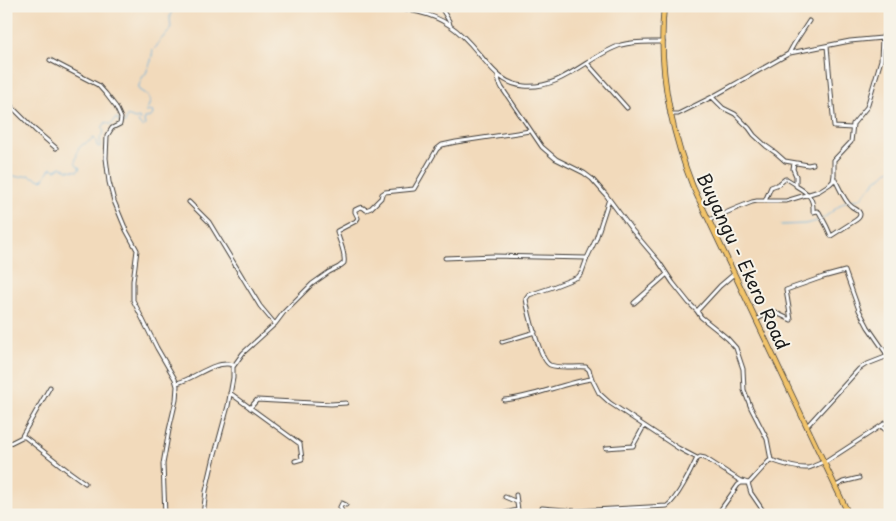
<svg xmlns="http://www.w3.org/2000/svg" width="896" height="521" viewBox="0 0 896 521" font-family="'Playpen Sans',sans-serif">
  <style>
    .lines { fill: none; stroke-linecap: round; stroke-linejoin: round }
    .stream { stroke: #64aedc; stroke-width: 1 }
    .street-casing { stroke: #3c3834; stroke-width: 5 }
    .primary-casing { stroke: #3c3834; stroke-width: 6 }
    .street { stroke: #fff; stroke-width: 3 }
    .primary { stroke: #f1c36a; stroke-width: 4.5 }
    .labels { text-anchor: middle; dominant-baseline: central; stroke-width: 4; stroke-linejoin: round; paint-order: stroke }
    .street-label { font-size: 18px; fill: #1c1c1c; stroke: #f7f3e8 }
  </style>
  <rect width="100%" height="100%" fill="#f7f3e8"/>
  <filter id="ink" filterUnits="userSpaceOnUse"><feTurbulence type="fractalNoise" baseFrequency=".02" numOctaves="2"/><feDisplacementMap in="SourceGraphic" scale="10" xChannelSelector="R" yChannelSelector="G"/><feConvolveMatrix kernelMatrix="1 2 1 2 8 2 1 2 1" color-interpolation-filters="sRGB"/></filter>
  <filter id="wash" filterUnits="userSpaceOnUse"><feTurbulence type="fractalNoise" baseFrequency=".0096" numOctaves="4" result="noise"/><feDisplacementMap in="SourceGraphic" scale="20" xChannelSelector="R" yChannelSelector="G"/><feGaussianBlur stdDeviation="1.12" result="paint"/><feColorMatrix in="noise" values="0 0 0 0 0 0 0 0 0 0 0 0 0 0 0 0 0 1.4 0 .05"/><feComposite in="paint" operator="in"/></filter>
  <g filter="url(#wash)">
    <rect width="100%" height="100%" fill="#f2dabb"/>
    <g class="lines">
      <path class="stream" d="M122,123H125L127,116L135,119L139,118L140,120L138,122L142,127L145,125L144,121L145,118L151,117L153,114L152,111L146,112C146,110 148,108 149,105C153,98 144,93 139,90L138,88L142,78L146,73L151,61L153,50L157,46L159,41L171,30L170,17L172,9L170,6
        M6,175H11L18,177L28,175L41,180L44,179L48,171L51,168L56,170L61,167L68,170L78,171L80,168C75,164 75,164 76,158C77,155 77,152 78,150C81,143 89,143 94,138L96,141L97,146L100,147L101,145L100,138L104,132L102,128L106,122L109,124H112L116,118L118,119L119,122
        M781,225L805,224L821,220L843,203L847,201L860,199L877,179L883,176L890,169"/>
    </g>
  </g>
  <g filter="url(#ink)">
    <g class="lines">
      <defs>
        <path id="street" d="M375,6C400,9 427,10 449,25C460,32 470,43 479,54C492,69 502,84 524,86C561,90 588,56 621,45C634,41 649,42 663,42
          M440,6L449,21L450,25
          M827,46L834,127L852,128
          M789,53L794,44L809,21
          M50,60L98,85L106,94L116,107L121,118L120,124L112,128L107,136L106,158L109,182L114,201L126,230L137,250L133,281V300L157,348L175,379L177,386L176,400L169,430L163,464L165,515
          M587,63L627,108
          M498,76L499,82L502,88L542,147L556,159L584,173L592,179L606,195L632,230L659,262L673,283L689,303L697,311L701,317L716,329L728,339L736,348L743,369L744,390L751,408L767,439L771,460
          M712,97L723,108L735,114L749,128L754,135L766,146L776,153L785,161L808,165L813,164
          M6,101L35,130L56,148
          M670,114H678L712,97L790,53L850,41L882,38L890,26
          M794,163L793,169L796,176V186C808,193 814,198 813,212L817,211L819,212L827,227L831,236L856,220C858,218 860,218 860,214C859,209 854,209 851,206C844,201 839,186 834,178
          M765,201L771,187L779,184L785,179H787L795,184
          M189,202L209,222L260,306L275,324L243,353L233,367V378L228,406L213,461L206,491L203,515
          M709,220L737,208L752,202L757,201H786L819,191L830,184L833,181L834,175V160L851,142L853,124L867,107L881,60L882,38
          M445,258L494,256L587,258L596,239L609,199
          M587,258L582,272L578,277L550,288L529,295L526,299C528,310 540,361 550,365C561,369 575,366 586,367L589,370L592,379
          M634,303L667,274
          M697,311L720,286L734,274
          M756,320L772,311L791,320L786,290L823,277L845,271L859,310L868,327L888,356
          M275,324L284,312L312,284L329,272L339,267L344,263C346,252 339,242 337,231L356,221L358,218L355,212V210C360,207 362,206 366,210L371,208L381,198L382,194L385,192L414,189L437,149L442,145L456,142L530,131
          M502,342L535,332
          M177,383C195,379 214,359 234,365
          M230,393L300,444L302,459L295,461
          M504,400C535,397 562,383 592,379L599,393L610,403L678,448L697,458
          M250,408L257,400L331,404L346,403
          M807,426L859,369L865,365L888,356
          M881,426L887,431L890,440
          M22,436L50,387
          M6,445L22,437H25L67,470L85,483
          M606,448L633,446L644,426
          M824,463L890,420
          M748,483L751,493L766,515
          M836,486L843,482L859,478
          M505,497L517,502
          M542,508L576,511L667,506C677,499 691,471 696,460L700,457L705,458L739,480L748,483
          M344,515L340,507L342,503L346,505
          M501,515L505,513L518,510L516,495
          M710,515L719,512L738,485L741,483H748L750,482L769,461L771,460C782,464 796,469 808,468C813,467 818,464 823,462"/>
        <path id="primary" d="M664,6C658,68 670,129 693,187L849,515"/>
      </defs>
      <use href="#street" class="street-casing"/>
      <use href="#primary" class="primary-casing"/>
      <use href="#street" class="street"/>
      <use href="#primary" class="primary"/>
    </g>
  </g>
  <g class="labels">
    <g class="street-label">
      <text transform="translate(744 261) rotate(65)">Buyangu - Ekero Road</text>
    </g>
  </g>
  <rect width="896" height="521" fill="none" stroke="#f7f3e8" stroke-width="25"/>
</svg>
